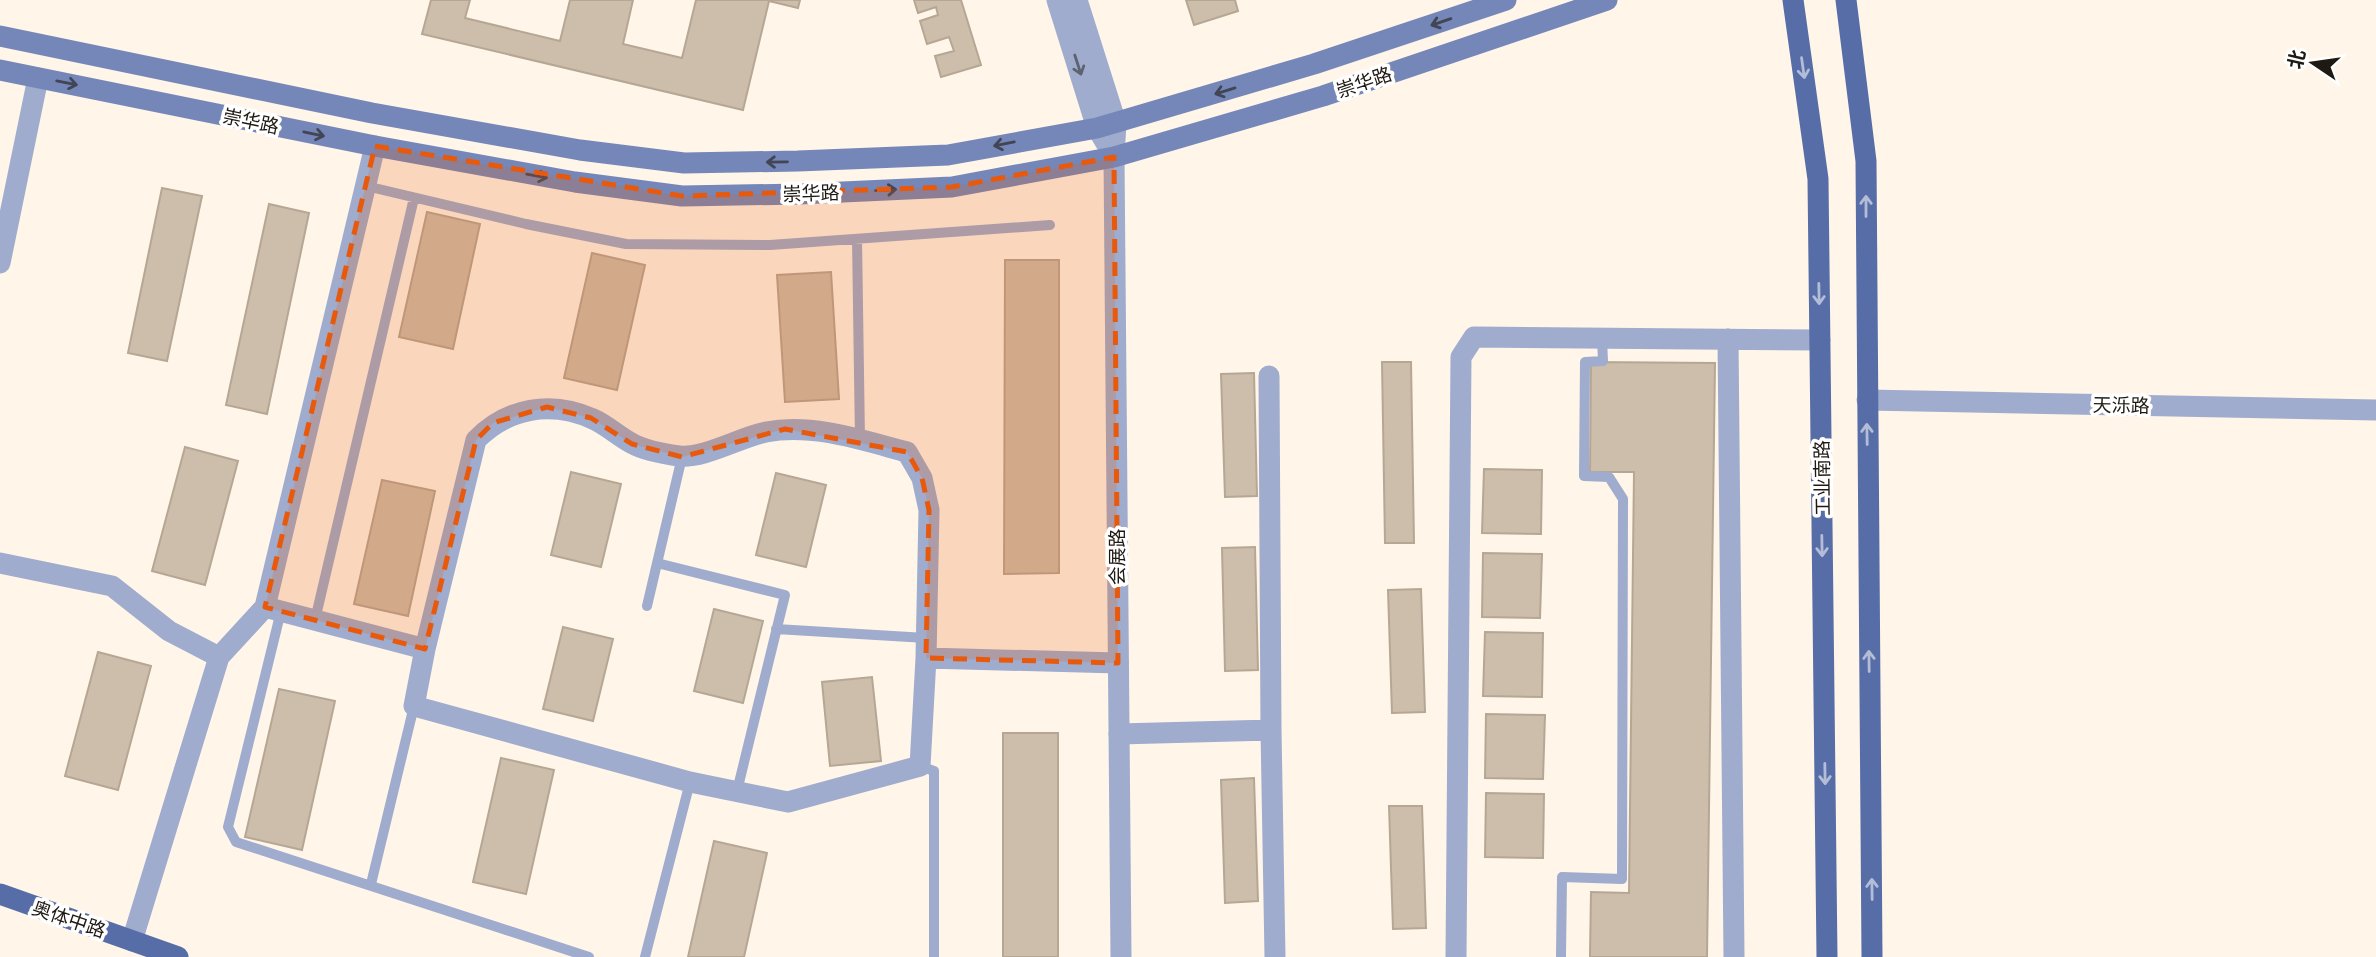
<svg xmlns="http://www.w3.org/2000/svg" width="2376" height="957" viewBox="0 0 2376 957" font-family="'Archivo Narrow','Noto Sans SC',sans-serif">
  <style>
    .building { fill: #cdbeab; stroke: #b6a794; stroke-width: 2 }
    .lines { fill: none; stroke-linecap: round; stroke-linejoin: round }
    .service { stroke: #9faccd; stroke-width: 10 }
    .minor { stroke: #9faccd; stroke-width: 21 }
    .tertiary { stroke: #9faccd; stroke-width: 21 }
    .secondary { stroke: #7587b8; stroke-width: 21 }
    .primary { stroke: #576da7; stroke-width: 21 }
    .oneway { stroke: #414554 }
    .oneway2 { stroke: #5e6270 }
    .oneway3 { stroke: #b3bdd7 }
    .marked { fill: #e8590c; fill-opacity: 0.2; stroke: #e8590c; stroke-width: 5; stroke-dasharray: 14 9; stroke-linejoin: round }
    .labels { text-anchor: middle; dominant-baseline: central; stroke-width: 7; stroke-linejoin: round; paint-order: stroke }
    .street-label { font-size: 19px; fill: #1e1912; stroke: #fff }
  </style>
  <rect width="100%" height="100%" fill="#fff5e9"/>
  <path class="building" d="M431,0H470L465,18L560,41L570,0H633L623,44L682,58L696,0H800L798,8L769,1L743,110L422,34Z
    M914,0H961L981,65L941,77L935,56L954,51L949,37L927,44L920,21L938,15L936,7L918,13Z
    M1186,0H1235L1238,11L1194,25Z
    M162,188L202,196L167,361L128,353Z
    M269,204L309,213L267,414L226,405Z
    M427,212L480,224L453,349L399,337Z
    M592,253L645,265L617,390L564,378Z
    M1005,260H1059V573L1004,574Z
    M831,272L839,399L785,402L777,275Z
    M1382,362H1411L1414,543H1385Z
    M1591,362L1715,363L1707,957H1590L1591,892L1629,893L1634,472H1590Z
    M1254,373L1257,496L1225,497L1221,374Z
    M185,447L238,461L205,585L152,571Z
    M1484,469L1542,470L1541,534L1482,533Z
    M571,472L621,484L601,567L551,555Z
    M776,473L826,485L806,567L756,555Z
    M382,480L435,491L408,616L354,604Z
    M1255,547L1258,670L1225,671L1222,548Z
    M1483,553L1542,554L1540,618L1482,617Z
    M1421,589L1425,712L1392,713L1388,590Z
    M714,609L763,621L743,703L694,691Z
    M563,627L613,639L593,721L543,709Z
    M1485,632L1543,633L1542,697L1483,696Z
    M98,652L151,666L118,790L65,776Z
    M872,677L881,761L830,766L822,682Z
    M279,689L335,701L302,850L245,837Z
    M1486,714L1545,715L1543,779L1485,778Z
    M1003,733H1058V957H1003Z
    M501,758L554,770L526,894L473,882Z
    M1254,778L1258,901L1225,903L1221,780Z
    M1486,793L1544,794L1543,858L1485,857Z
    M1389,806H1422L1426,928L1393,929Z
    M714,841L767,853L744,957H688Z"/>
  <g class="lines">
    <path class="service" d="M366,186L526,224L626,244L770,245L1050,225
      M857,239L860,440
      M657,563L785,595L737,791
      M647,606L682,457
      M281,611L228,827L236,842L589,957
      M315,620L414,198
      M776,629L926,638
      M920,766L934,771V957
      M371,884L414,706
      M645,957L690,782
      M1561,957L1562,877L1622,879L1623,499L1609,477L1584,476L1585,362L1603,361L1602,339"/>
    <path class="minor" d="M0,263L38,78
      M1728,339L1734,957
      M1269,376L1271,730
      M0,563L112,586L169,631L219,657
      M265,607L425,649L414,706L690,782L788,802L920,766L926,658L929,510L922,478L907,452C862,440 812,423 766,432C741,437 703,459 679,456C665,454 646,451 633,444C619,437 607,425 593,419C551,400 507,408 476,440L425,649
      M926,658L1118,663
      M1119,734L1271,730L1275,957
      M132,941L219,657L265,607L375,146
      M1456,957L1461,357L1474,337L1820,340"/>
    <path class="tertiary" d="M1057,0L1097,128L1106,143
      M1077,0L1116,123L1114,157L1121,957
      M1867,400L2376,410"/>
    <path class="secondary" d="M0,36L372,113L580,150L684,163L798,161L948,155L1097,128L1314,64L1506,0
      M0,70L375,146L575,182L682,196L799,194L952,187L1114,157L1323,96L1607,0"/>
    <path class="primary" d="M1793,0L1818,179L1827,957
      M1846,0L1866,161L1872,957
      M0,894L178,957"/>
  </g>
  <defs><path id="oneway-shaft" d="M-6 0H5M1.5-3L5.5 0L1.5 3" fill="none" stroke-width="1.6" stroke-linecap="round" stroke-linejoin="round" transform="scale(1.75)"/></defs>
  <g class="oneway">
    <use href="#oneway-shaft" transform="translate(1441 22) rotate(161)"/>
    <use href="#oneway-shaft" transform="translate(67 83) rotate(11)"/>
    <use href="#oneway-shaft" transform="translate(1225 91) rotate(163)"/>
    <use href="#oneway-shaft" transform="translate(314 134) rotate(12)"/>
    <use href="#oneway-shaft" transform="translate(1004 144) rotate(169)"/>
    <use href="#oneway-shaft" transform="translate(777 162) rotate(179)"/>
    <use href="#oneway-shaft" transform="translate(537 176) rotate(10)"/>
    <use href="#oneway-shaft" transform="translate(886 190) rotate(-3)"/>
  </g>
  <use class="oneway2" href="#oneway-shaft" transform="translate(1078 65) rotate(72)"/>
  <g class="oneway3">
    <use href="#oneway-shaft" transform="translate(1803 68) rotate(82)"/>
    <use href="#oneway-shaft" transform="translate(1866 206) rotate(-90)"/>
    <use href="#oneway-shaft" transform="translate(1819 294) rotate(89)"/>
    <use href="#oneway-shaft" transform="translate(1867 434) rotate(-91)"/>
    <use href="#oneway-shaft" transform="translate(1822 546) rotate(89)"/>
    <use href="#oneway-shaft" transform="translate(1869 661) rotate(-91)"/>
    <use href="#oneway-shaft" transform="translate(1825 774) rotate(89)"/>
    <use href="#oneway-shaft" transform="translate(1872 889) rotate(-91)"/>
  </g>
  <path class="marked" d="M375,146L682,196L952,187L1114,157L1118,663L926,658L929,510L922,478L907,452L785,429L682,457L632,444L591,418L547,407L493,423L476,440L425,649L265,607Z"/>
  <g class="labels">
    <g class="street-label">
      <text transform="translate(1364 82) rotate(-19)">崇华路</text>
      <text transform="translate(251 121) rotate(12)">崇华路</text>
      <text transform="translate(811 193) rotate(-2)">崇华路</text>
      <text transform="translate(2121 405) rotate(1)">天泺路</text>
      <text transform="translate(1822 478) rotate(-91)">工业南路</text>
      <text transform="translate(1117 557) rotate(-90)">会展路</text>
      <text transform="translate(69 919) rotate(19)">奥体中路</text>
    </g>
  </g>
  <g transform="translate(2313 63) rotate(283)" stroke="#ffffff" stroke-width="5" paint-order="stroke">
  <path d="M0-5L12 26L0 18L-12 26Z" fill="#1e1912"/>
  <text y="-10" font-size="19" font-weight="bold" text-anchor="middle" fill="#1e1912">北</text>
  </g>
</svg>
